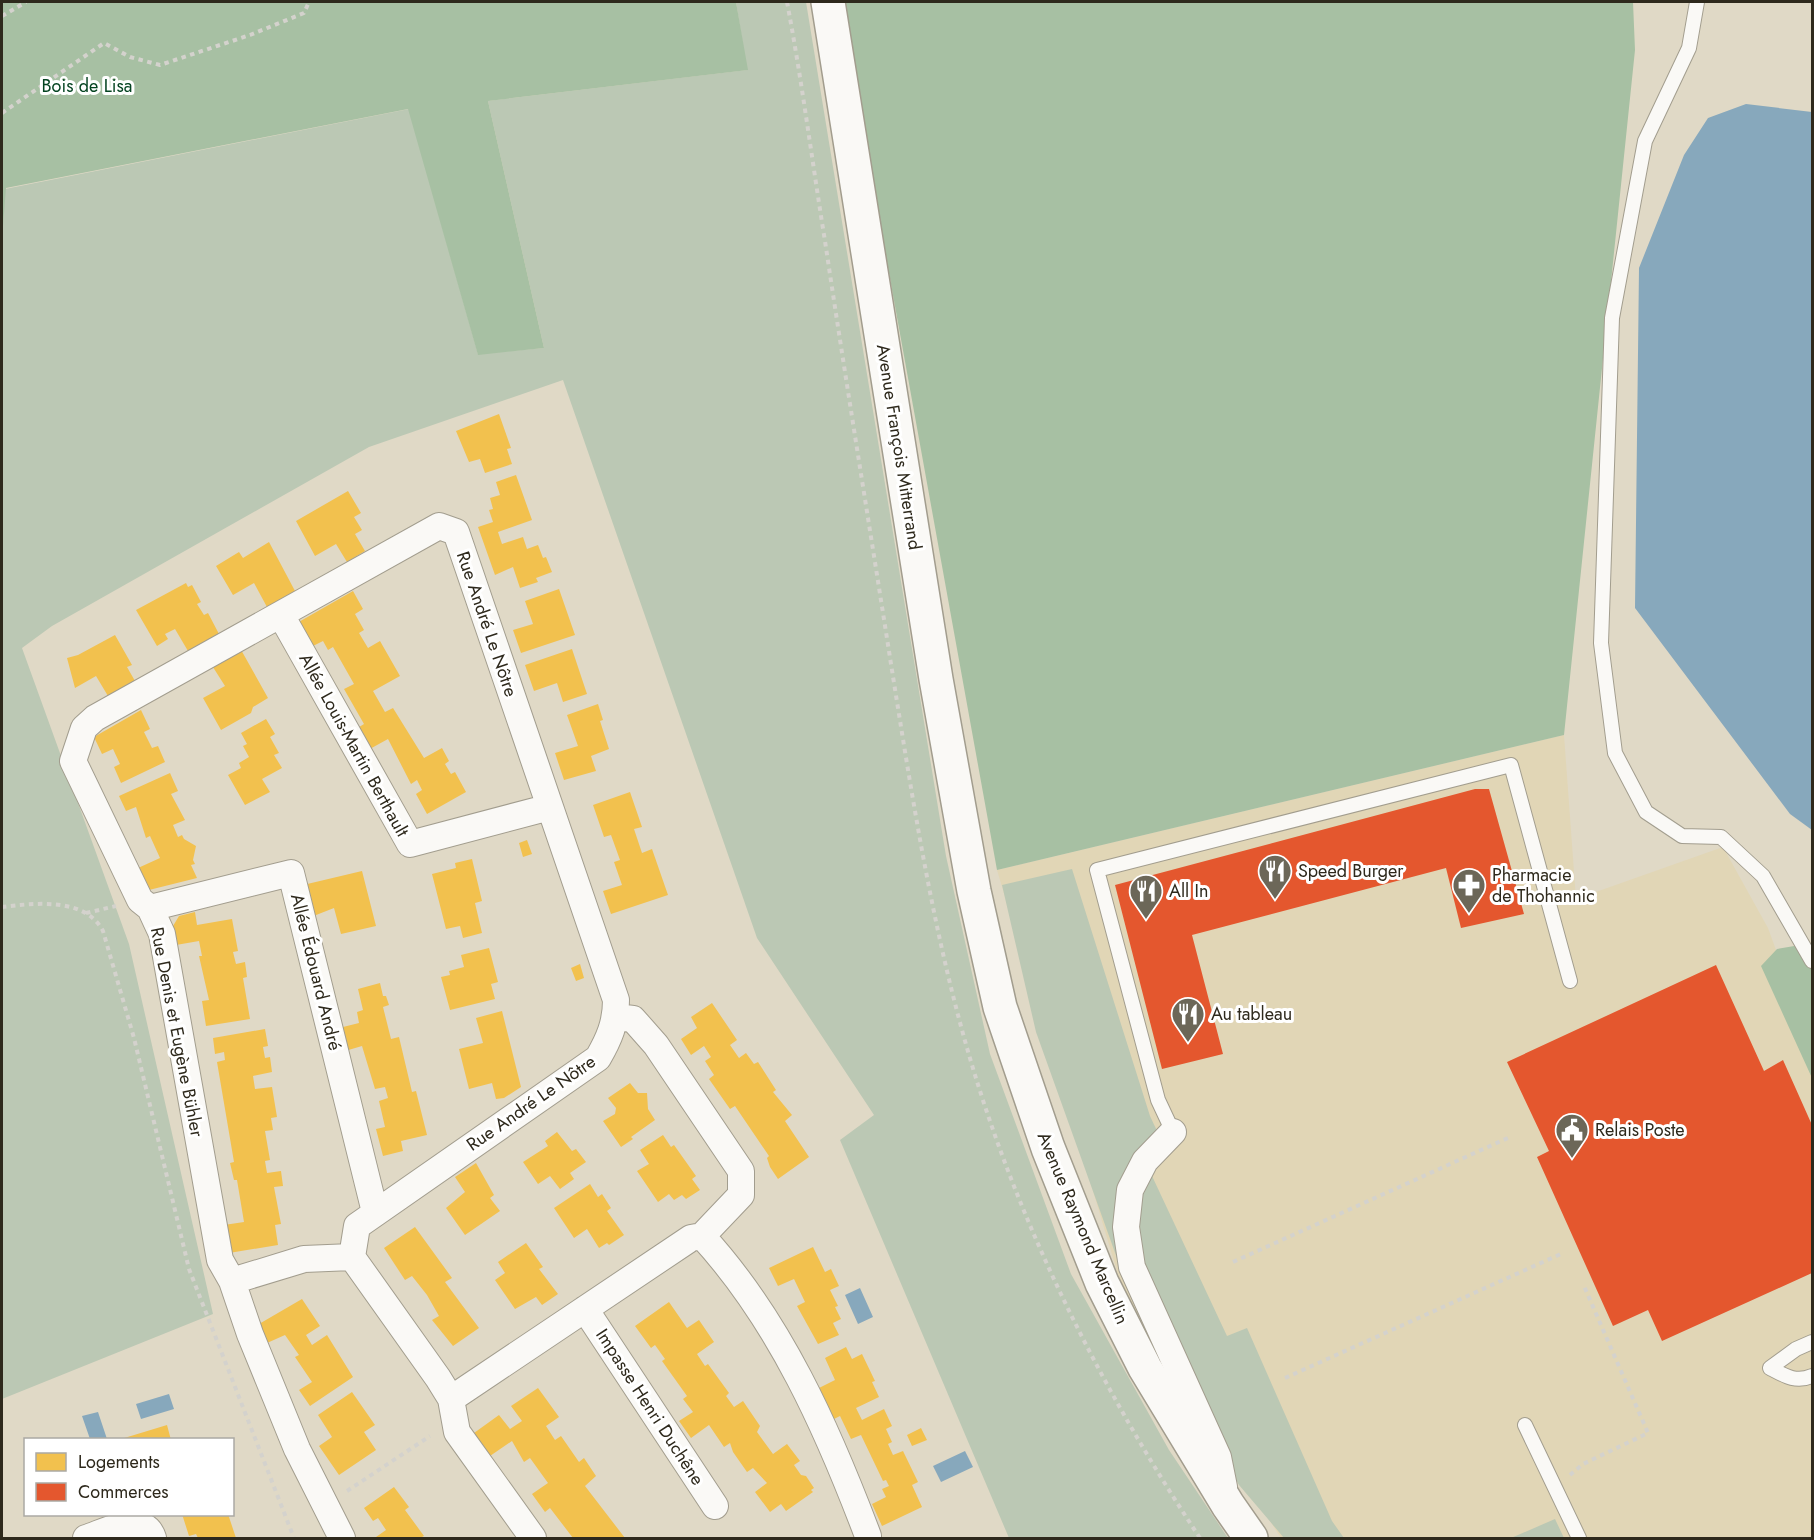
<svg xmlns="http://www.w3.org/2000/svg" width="1814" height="1540" viewBox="0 0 1814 1540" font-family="Jost,sans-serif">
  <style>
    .built { fill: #e1d6b6 }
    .green { fill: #bbc8b4 }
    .forest { fill: #a7c0a3 }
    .water { fill: #87a8bc }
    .homes { fill: #f2c14e }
    .shops { fill: #e4572e }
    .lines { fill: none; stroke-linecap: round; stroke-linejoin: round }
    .service-casing { stroke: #a29d8e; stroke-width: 16 }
    .minor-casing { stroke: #a29d8e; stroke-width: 28 }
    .secondary-casing { stroke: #a29d8e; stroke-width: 36 }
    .path { stroke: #d4d2cd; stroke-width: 4; stroke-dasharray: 4.5 4.5; stroke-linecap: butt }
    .service { stroke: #faf9f6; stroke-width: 14 }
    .minor { stroke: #faf9f6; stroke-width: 26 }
    .secondary { stroke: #faf9f6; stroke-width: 33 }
    .labels { text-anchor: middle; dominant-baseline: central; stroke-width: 6; stroke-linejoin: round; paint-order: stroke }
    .park-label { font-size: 18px; fill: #034320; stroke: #fff }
    .street-label { font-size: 18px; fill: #2e291c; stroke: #fff }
    .poi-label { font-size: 18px; fill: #2e291c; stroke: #fff; text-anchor: start }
  </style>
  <rect width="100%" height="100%" fill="#e0d9c6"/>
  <path class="built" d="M1564,735L1576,899L1723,847L1768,928L1812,1049V1538H1281L1125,1298L997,870Z"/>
  <path class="green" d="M736,2H806L946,856L990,1054L1071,1274L1169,1450L1228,1538H1009L840,1140L874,1115L757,938L563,380L369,447L52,626L22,648L129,944L213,1314L2,1399V239L5,189L409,109L478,354L544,348L488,101L747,70Z
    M1072,869L1150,1116L1166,1150L1145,1161L1227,1336L1247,1328L1332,1521L1344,1538H1284L1239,1485L1128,1289L1036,1032L1002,885Z
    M1555,1519L1564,1538H1511Z"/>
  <path class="forest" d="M2,2H736L748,70L488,101L544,348L478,355L408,109L6,188L2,239Z
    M840,2H1633L1635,50L1564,735L997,870Z
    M1812,943V1078L1761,966L1777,949Z"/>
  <path class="water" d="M1746,104L1812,112V830L1790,814L1635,608L1639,268L1684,155L1708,118Z
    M860,1288L873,1317L858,1324L845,1295Z
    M169,1394L174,1409L141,1419L136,1404Z
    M98,1412L107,1439H90L82,1416Z
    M965,1451L973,1467L941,1482L933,1466Z"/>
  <path class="homes" d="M499,414L511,448L507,449L512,464L485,473L480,459L469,462L456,431Z
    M516,475L532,520L498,532L502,544L523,537L527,549L538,545L543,558L546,557L552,572L536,578L538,582L520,588L513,567L495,575L478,527L493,522L489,510L493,509L490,498L500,495L496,482Z
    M348,491L361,513L354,517L362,530L355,534L365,551L347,562L336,544L315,556L296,521Z
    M269,542L295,591L267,607L254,583L233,595L216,566L239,552L243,558Z
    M186,583L188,587L192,585L201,602L197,604L204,615L208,613L219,634L188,651L175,629L165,634L168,639L157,646L136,610Z
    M559,589L575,635L521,653L513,630L533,624L525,601Z
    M353,591L363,609L355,614L364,630L359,633L368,648L380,641L400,676L373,691L385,712L393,708L424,758L442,748L449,761L445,764L451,774L455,772L466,792L427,814L416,794L422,790L417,780L411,784L388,739L368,750L356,729L364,724L344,689L354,684L333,647L328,650L323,641L311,647L297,623Z
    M115,635L132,665L127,667L135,681L108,696L96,676L75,688L67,658L78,655Z
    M240,648L268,698L253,707L251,713L221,730L203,698L225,686L211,664Z
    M572,649L587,694L563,702L557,683L534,691L525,665Z
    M598,704L603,720L600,721L609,749L591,756L596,771L564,780L555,753L578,746L567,715Z
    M141,710L150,729L144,732L152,748L158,746L165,762L121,783L114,767L120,764L113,749L102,754L94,737Z
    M266,719L275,734L270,737L279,753L274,755L282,768L262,779L270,792L245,805L228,775L241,768L239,763L249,757L243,746L247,744L241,733Z
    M170,773L178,791L171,794L185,820L173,825L178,837L182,835L184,839L196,846L193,860L195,864L191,865L197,878L149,890L138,868L160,858L150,836L146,838L136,807L126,811L119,796Z
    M630,792L642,827L634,829L642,853L652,849L668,895L611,914L603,891L622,885L614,862L620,860L611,835L604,837L593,805Z
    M527,840L532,854L523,857L519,843Z
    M472,859L482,901L475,903L482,933L463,938L460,926L446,929L432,874L456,868L455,863Z
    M362,871L376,926L341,934L334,908L311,917L303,885Z
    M195,912L197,925L232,919L238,951L233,952L236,964L245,962L247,977L243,978L250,1019L206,1026L202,1001L209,1000L199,956H202L199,941L176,945L173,926L179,916Z
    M489,948L498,982L491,984L495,999L450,1010L441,977L450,975L449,971L464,967L461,955Z
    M580,964L584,978L576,981L571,968Z
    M380,983L383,996H386L389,1005L383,1007L391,1039L399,1037L412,1092L416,1091L427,1135L401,1141L403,1151L383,1156L376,1129L385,1127L379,1101L388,1098L385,1087L375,1089L362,1046L345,1051L339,1028L359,1023L357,1012L363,1010L358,989Z
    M712,1003L737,1040L730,1045L739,1058L746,1053L754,1064L758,1062L776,1090L773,1092L792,1115L785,1121L809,1157L778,1179L770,1167L767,1158L769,1156L735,1106L730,1109L709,1079L714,1075L705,1061L711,1057L704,1046L691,1055L681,1039L697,1028L691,1017Z
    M502,1011L521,1087L504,1098L496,1099L492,1083L469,1089L459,1049L483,1043L476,1018Z
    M265,1029L268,1046L263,1047L265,1058L270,1057L272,1072L253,1076L255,1089L272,1087L277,1117L271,1118L273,1130L265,1131L270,1160L265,1161L267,1173L281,1171L283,1186L274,1187L281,1224L275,1225L278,1245L229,1253L224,1225L244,1222L237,1180H234L230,1163L234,1162L217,1062L225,1060L224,1052L215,1054L213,1038Z
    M630,1083L638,1093H647L648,1109L655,1120L631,1137L633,1139L621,1147L603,1121L615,1114L616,1108L608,1098Z
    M557,1132L572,1151L576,1149L586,1162L570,1173L574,1179L560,1189L550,1176L538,1184L523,1162L548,1146L545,1141Z
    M663,1135L671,1147L674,1145L696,1176L692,1179L700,1190L686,1199L682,1195L674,1200L669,1194L658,1202L637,1171L649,1164L640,1150Z
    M476,1163L494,1195L490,1198L500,1211L465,1235L446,1208L465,1192L455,1177Z
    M590,1184L598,1197L602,1194L611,1208L607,1211L624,1235L609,1245L607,1243L599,1248L587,1229L574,1238L554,1208Z
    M415,1227L452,1278L445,1282L479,1328L453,1346L432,1320L439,1316L427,1295L412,1276L405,1280L384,1248Z
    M526,1243L543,1267L539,1269L558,1294L542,1305L536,1297L515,1309L495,1280L505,1273L498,1262Z
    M813,1247L825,1272L831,1269L839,1286L830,1290L838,1306L835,1307L841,1319L833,1323L839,1335L818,1344L797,1306L805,1302L794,1279L778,1286L769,1268Z
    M302,1299L320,1326L306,1335L312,1345L327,1335L353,1377L310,1406L299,1390L312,1382L295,1357L299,1355L285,1335L267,1343L259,1324Z
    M669,1302L687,1328L699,1320L714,1342L697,1354L705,1366L708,1364L729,1393L726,1396L734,1407L743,1401L760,1426L757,1432L773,1454L787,1444L800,1461L794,1465L801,1475L806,1476L814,1488L811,1490L813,1492L786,1511L781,1504L770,1512L755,1492L767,1483L753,1468L747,1472L733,1452L730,1443L724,1447L709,1425L691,1438L679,1421L693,1412L683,1399L687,1396L662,1361L665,1359L655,1345L651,1348L635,1326Z
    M846,1347L852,1359L862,1354L875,1381L872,1382L879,1397L856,1408L862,1420L884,1409L892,1426L886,1429L892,1442L888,1444L893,1455L903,1451L918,1482L912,1485L922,1507L882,1526L872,1504L886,1497L882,1489L889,1486L886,1480L883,1481L861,1435L851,1439L840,1416L832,1420L817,1389L835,1380L825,1358Z
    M538,1388L559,1417L546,1426L555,1440L561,1436L579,1462L584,1458L596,1476L585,1486L625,1538H573L550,1508L545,1512L532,1494L548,1483L530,1458L524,1462L512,1441L490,1456L474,1433L499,1415L510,1429L522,1421L511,1406Z
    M352,1392L375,1425L364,1432L376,1450L339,1475L319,1446L332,1437L318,1415Z
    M167,1425L171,1440H121V1439Z
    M921,1428L927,1440L912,1446L907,1435Z
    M394,1487L409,1507L405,1510L424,1536L420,1538L376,1537L386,1530L378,1518L373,1521L364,1508Z
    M182,1514H228L236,1538H198L196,1534L189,1536Z"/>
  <path class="shops" d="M1475,789H1489L1524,914L1461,928L1446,868L1192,935L1223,1054L1162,1069L1115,885Z
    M1716,965L1764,1071L1783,1060L1812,1125V1273L1662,1341L1648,1310L1613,1326L1537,1157L1549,1151L1507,1062Z"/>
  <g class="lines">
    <defs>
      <path id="service" d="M1697,2L1689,48L1645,141L1612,318L1601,643L1615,753L1646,812L1682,836L1721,837L1763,876L1812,961
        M1173,1132L1158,1100L1097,870L1511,765L1570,981
        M1812,1342L1796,1349L1770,1368C1785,1376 1796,1383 1812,1376
        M1525,1425L1579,1538"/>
      <path id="minor" d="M281,615L410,844L550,807
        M150,908L291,873L375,1212
        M616,1017L633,1019L656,1045L741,1171V1195L702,1236
        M1173,1132L1145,1161L1130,1190L1126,1227L1132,1267L1218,1457L1224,1487
        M352,1257L304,1259L232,1281L220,1260L162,934L150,908L140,900L73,761L84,728L95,718L439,526L456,532L616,1000C616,1023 609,1039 598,1058L357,1226L352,1257L438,1378L451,1399L457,1432L533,1538
        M232,1281L250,1334L297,1449L342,1538
        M585,1309L715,1506
        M451,1399L691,1238L702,1236C780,1321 828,1430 868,1536
        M86,1538C105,1532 144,1510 153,1538"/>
      <path id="secondary" d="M828,2L936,679L974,891L1000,1007L1048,1148L1102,1283L1145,1368L1228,1505L1251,1538"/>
    </defs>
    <use href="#service" class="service-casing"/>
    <use href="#minor" class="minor-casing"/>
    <use href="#secondary" class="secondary-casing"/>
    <path class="path" d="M787,2C802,81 812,161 825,241C846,382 869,523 891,664C913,802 934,941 975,1075C1025,1238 1106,1397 1200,1538
      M2,16L26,2
      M2,113L104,43L130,57L160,65L250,35L304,13L309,2
      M2,907C35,903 85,897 103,931L134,1038L189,1269L294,1538
      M86,913L116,906
      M1233,1262L1510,1137
      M1285,1378L1563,1253
      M1570,1475L1583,1464L1648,1433L1584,1286
      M347,1491L430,1436"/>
    <use href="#service" class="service"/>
    <use href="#minor" class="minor"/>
    <use href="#secondary" class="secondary"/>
  </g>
  <defs>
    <symbol id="restaurant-pin" viewBox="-11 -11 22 30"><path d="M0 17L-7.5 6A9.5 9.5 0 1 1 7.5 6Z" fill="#6c6758" stroke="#fff"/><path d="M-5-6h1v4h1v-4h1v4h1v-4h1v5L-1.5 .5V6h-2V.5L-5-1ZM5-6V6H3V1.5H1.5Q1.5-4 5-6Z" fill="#fff"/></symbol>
    <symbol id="pharmacy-pin" viewBox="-11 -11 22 30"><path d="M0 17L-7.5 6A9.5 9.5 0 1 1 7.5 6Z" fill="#6c6758" stroke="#fff"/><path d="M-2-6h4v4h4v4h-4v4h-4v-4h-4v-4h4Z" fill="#fff"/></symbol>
    <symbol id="civic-pin" viewBox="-11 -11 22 30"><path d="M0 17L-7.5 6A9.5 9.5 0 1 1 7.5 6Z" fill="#6c6758" stroke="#fff"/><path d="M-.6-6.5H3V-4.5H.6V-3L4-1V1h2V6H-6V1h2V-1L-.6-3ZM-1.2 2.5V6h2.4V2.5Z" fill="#fff"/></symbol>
  </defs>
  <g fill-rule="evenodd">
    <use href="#restaurant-pin" x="1256" y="852" width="38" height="52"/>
    <use href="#pharmacy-pin" x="1450" y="866" width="38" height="52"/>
    <use href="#restaurant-pin" x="1127" y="872" width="38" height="52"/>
    <use href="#restaurant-pin" x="1169" y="995" width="38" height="52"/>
    <use href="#civic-pin" x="1553" y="1111" width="38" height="52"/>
  </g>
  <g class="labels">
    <g class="park-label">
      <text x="87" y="86">Bois de Lisa</text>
    </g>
    <g class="street-label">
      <text transform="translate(899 447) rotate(81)">Avenue François Mitterrand</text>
      <text transform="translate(487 624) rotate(71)">Rue André Le Nôtre</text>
      <text transform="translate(354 745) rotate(61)">Allée Louis-Martin Berthault</text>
      <text transform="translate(316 972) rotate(76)">Allée Édouard André</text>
      <text transform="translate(177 1032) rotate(79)">Rue Denis et Eugène Bühler</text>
      <text transform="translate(531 1103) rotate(-35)">Rue André Le Nôtre</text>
      <text transform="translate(1083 1228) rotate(67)">Avenue Raymond Marcellin</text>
      <text transform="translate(650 1407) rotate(57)">Impasse Henri Duchêne</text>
    </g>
    <g class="poi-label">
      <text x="1298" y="871">Speed Burger</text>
      <text x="1492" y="875">Pharmacie<tspan x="1492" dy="21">de Thohannic</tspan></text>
      <text x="1169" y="891">All In</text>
      <text x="1211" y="1014">Au tableau</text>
      <text x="1595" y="1130">Relais Poste</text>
    </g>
  </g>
  <rect width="1814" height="1540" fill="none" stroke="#2e291c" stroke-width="6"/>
  <rect x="24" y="1438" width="210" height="78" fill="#ffffff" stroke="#aba9a4" stroke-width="1.5"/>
  <rect x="36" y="1453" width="30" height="18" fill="#f2c14e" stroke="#aba9a4" stroke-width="1.5"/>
  <text x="78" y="1468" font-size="18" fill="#2e291c">Logements</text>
  <rect x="36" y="1483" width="30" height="18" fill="#e4572e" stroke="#aba9a4" stroke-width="1.5"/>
  <text x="78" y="1498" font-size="18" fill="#2e291c">Commerces</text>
</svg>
